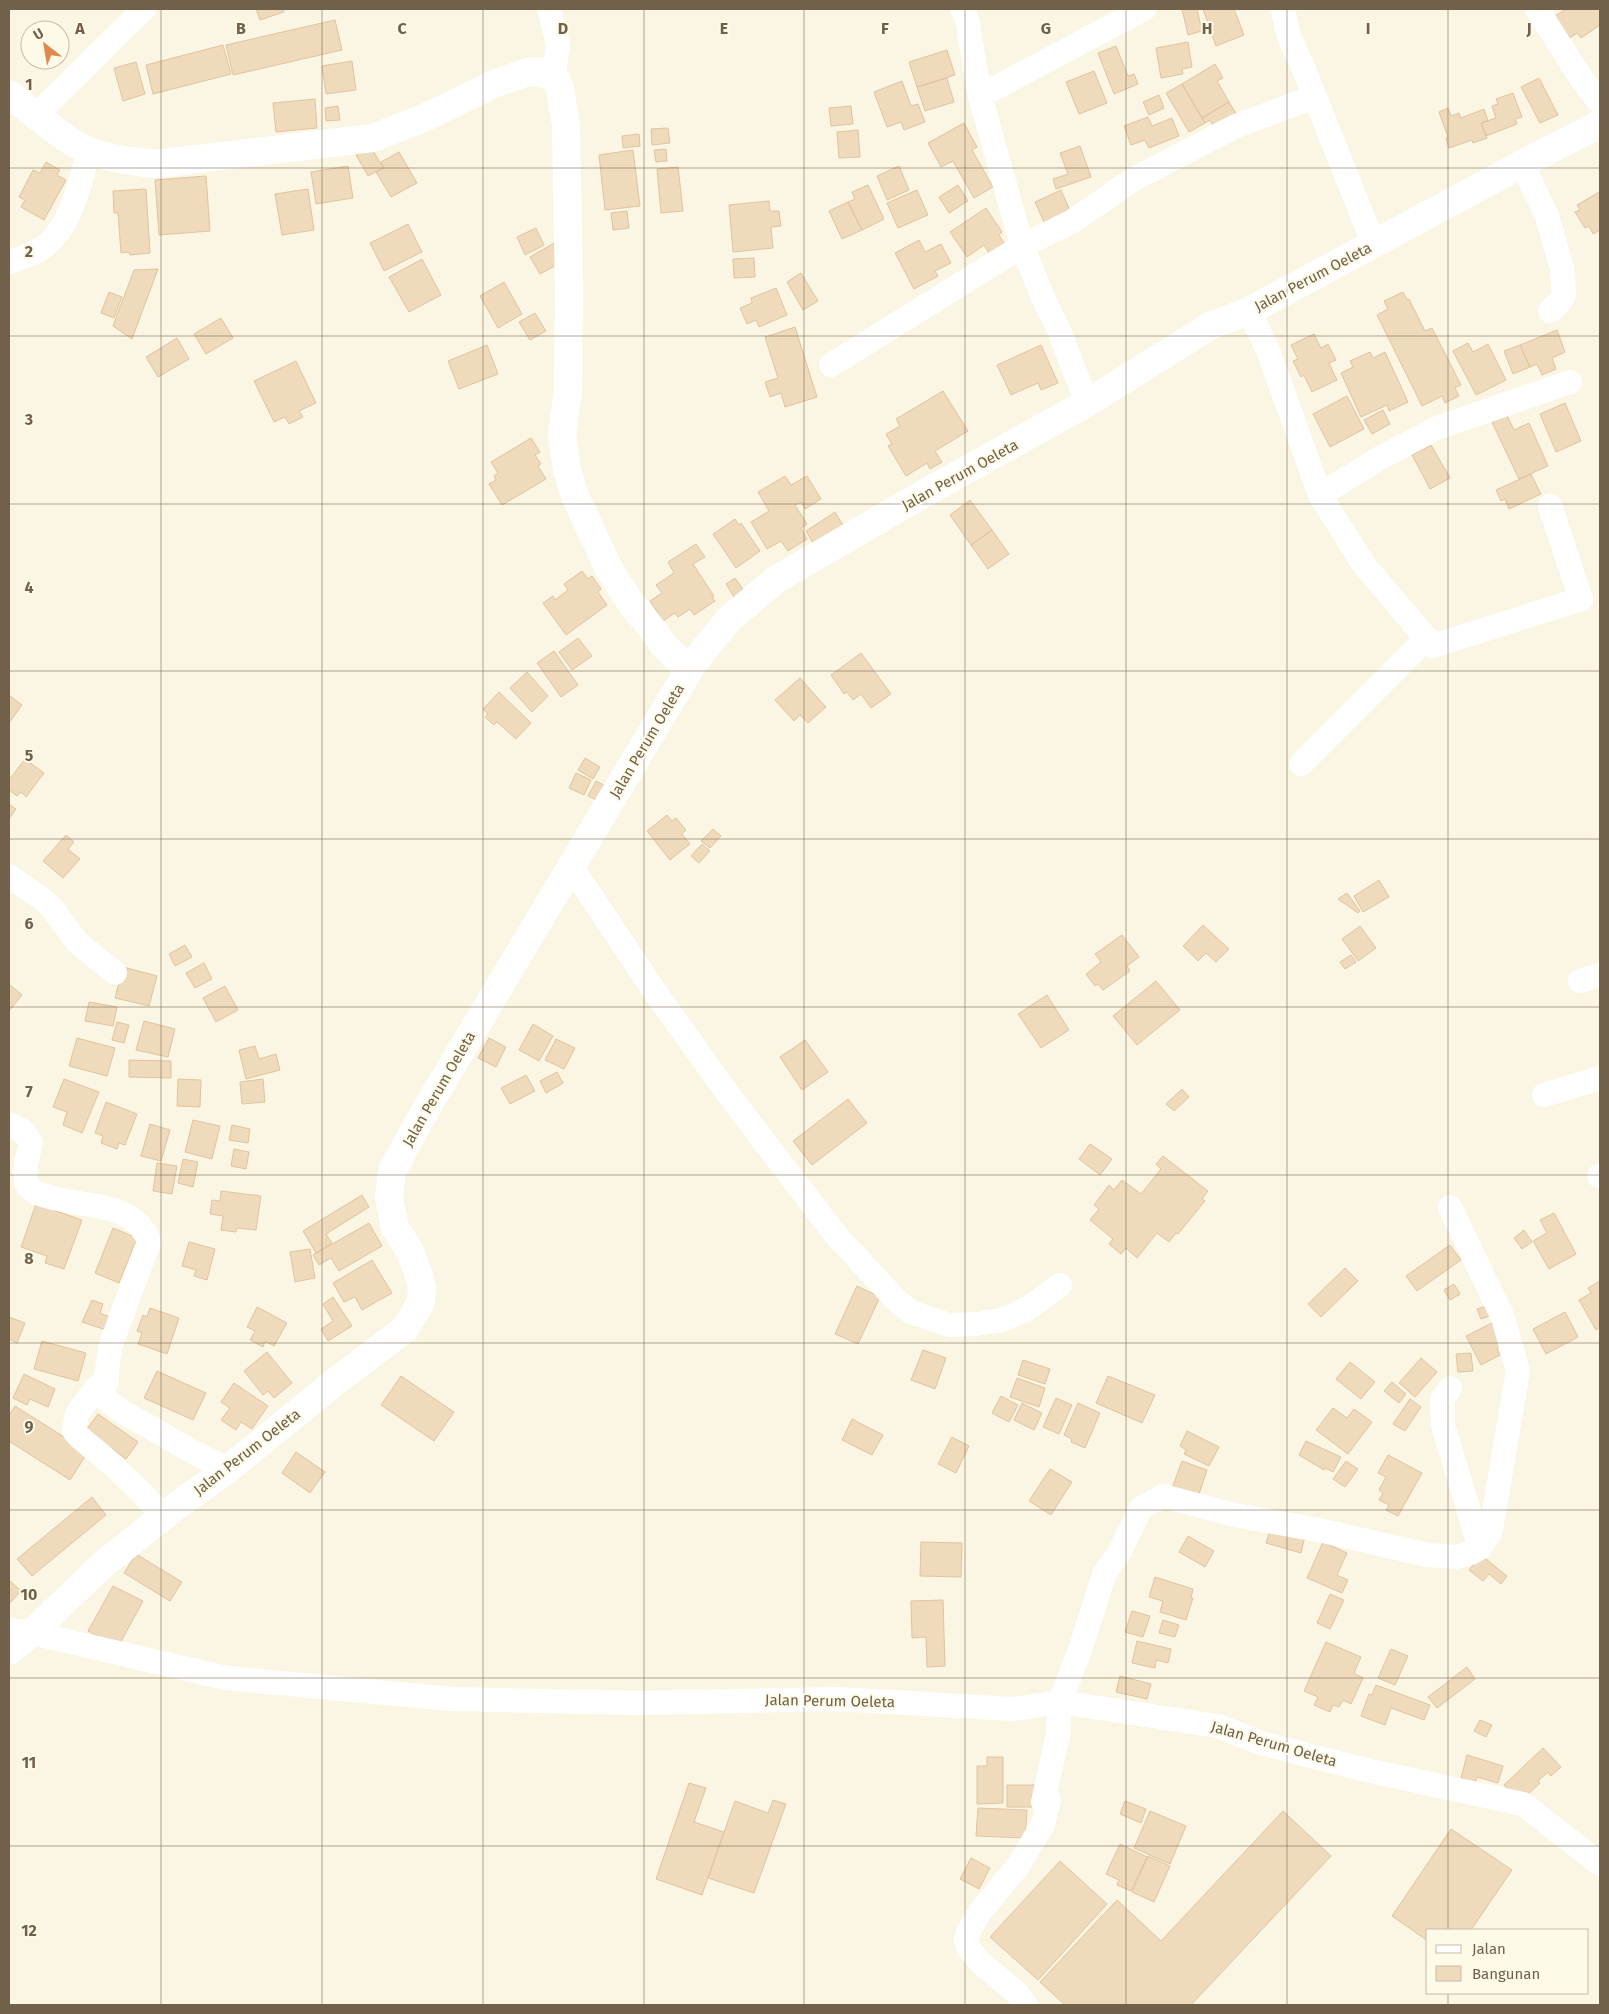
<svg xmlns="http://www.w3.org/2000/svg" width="1609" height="2014" viewBox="0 0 1609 2014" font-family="'Fira Sans',sans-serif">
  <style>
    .building { fill: #efdabc; stroke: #e0c49d }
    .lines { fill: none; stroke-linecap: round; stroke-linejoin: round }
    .street { stroke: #fff; stroke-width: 24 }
    .secondary { stroke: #fff; stroke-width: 28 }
    .grid { fill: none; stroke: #71604a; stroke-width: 1; stroke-opacity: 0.55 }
    .labels { text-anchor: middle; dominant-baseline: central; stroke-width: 4; stroke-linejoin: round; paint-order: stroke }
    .street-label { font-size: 15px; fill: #71604a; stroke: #fefae8 }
    .grid-label { font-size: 16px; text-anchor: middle; font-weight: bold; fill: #71604a; stroke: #fefae8; stroke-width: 4; stroke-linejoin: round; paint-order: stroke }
  </style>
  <rect width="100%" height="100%" fill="#fbf6e3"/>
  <path class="building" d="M256,9H283L284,12L260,20Z
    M1182,9H1197L1202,31L1188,35Z
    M1203,9H1234L1244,35L1216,46Z
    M1566,9H1600V25L1581,38L1577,33L1562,43L1552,18Z
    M335,20L342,50L233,75L226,45Z
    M1188,42L1192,67L1182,69L1183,74L1161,78L1156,48Z
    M223,45L231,74L153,94L146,65Z
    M1116,46L1128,76L1134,74L1138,84L1114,94L1098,53Z
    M947,50L955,75L917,87L909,62Z
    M352,61L356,90L326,94L322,66Z
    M136,62L145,94L123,101L114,68Z
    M1215,64L1223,78L1217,81L1229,102L1202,118L1182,84Z
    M1094,71L1107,103L1079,114L1066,82Z
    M947,78L954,102L925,111L917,87Z
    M1539,78L1558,115L1540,123L1521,87Z
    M902,81L911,106L918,104L925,122L904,130L901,122L887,127L874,92Z
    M1182,84L1205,123L1189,132L1166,93Z
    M1513,93L1522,117L1515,119L1517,124L1486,136L1481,123L1496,118L1492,106L1498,104L1496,99Z
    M1159,95L1164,108L1149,115L1143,102Z
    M315,99L317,128L276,132L273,103Z
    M1229,102L1240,120L1217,133L1210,120L1205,123L1202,118Z
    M338,106L340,120L326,121L325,108Z
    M851,106L853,124L831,126L829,108Z
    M1448,108L1451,116L1459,113L1461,118L1484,109L1488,121L1481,123L1487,138L1473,143L1472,140L1449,148L1446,138L1448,137L1439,112Z
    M1148,117L1152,126L1172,118L1179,136L1149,148L1145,140L1131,145L1124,126Z
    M964,123L977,147L972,150L993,187L974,198L953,161L941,167L928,143Z
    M668,128L670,143L652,145L651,129Z
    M858,130L860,157L839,158L837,132Z
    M639,134L640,146L623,148L622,136Z
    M1080,146L1091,177L1056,189L1053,179L1068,174L1060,153Z
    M371,147L383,168L368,176L356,155Z
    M666,149L667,161L656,162L654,150Z
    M633,150L640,206L605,210L599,155Z
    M399,152L417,183L391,197L376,172L384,168L381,162Z
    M46,162L60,170L57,175L66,180L44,220L21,207L25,200L19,197L33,170L40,173Z
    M348,166L353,198L316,204L311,172Z
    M899,166L909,190L887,200L877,176Z
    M678,167L683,211L661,213L657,169Z
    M206,176L210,231L159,235L155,180Z
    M868,185L884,219L862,230L848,202L855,199L852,192Z
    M958,185L968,201L949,213L939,197Z
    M146,189L150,253L130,255L129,252L121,253L118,213H114L113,191Z
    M308,189L314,230L282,235L275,194Z
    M917,190L928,215L898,228L887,203Z
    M1061,190L1070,211L1044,222L1035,202Z
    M1599,192L1600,195V230L1593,234L1589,226L1585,228L1575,212L1580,210L1577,205Z
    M769,201L770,211H779L781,226L771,227L773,248L733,252L729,205Z
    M848,202L862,230L842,239L829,211Z
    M986,208L1002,232L999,235L1004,243L989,253L984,245L967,257L950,232Z
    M627,211L629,228L613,230L611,213Z
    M408,224L422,252L384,271L370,243Z
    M536,228L544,245L525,255L517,237Z
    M919,240L925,252L941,244L951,263L935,271L938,276L914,289L895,253Z
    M554,243L564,261L540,274L530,257Z
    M754,258L755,277L734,278L733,259Z
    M422,259L441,295L409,312L389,277Z
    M158,269L132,339L113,326L134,270Z
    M801,273L818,301L803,310L787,282Z
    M504,282L522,314L498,328L480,296Z
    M776,288L787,315L759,327L756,320L747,324L740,308L752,303L751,298Z
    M109,292L122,297L114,318L101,313Z
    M1403,292L1407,300L1409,299L1425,331L1432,328L1461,385L1455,388L1459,396L1445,403L1442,396L1422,406L1377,315L1388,309L1384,301Z
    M535,313L546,331L530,340L519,322Z
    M221,318L233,338L206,354L194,334Z
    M795,327L817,397L785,407L781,393L770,397L765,382L778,378L765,337Z
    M1557,330L1565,352L1552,358L1556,369L1542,375L1537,364L1530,367L1520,345Z
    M1314,334L1321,348L1328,344L1336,360L1329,363L1337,380L1312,392L1304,375L1301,377L1293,361L1298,359L1291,345Z
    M177,338L189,359L158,377L146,357Z
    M1468,343L1473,352L1488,344L1506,380L1476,395L1453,351Z
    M487,345L498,374L459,389L448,361Z
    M1041,345L1058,383L1041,390L1038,383L1011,395L997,365Z
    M1520,345L1530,367L1513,374L1504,351Z
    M1370,352L1373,358L1385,352L1408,402L1389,411L1387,405L1361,417L1341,373L1353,367L1350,361Z
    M296,361L316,403L299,411L303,417L289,424L285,417L274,422L254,381Z
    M943,391L968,431L935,451L942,462L930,469L927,463L906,476L888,446L892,444L886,434L900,426L896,419Z
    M1347,396L1364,429L1330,447L1313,414Z
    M1565,403L1581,441L1556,452L1540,414Z
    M1504,409L1514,430L1529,423L1548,466L1519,479L1489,416Z
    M1383,410L1390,424L1372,434L1364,420Z
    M531,438L540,452L535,455L541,464L538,466L546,479L502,505L489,484L496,480L494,476L498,473L491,462Z
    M1431,445L1450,478L1430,489L1412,455Z
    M1531,474L1541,494L1509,509L1505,499L1501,501L1496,490Z
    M785,476L791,485L807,476L821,499L805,509L801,502L795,505L807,524L801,528L807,539L788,551L781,541L767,549L751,522L769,511L758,492Z
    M970,500L992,530L971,545L950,515Z
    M835,512L846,530L816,548L806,531Z
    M735,519L739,525L741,523L760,551L736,568L713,534Z
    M992,530L1009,554L988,569L971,545Z
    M696,544L705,557L693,564L714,596L712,597L715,601L694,615L690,609L678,617L675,613L663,621L650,601L662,593L656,585L674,573L668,562Z
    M582,571L588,579L592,576L601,589L598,592L607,605L566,635L543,603L553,596L555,600L568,590L564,584Z
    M735,578L747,595L737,602L726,584Z
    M578,638L592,656L572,670L559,652Z
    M554,651L578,685L561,697L537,663Z
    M861,653L891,694L871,708L861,694L853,700L847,692L844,694L831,675Z
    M527,672L548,696L532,712L510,688Z
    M800,678L826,707L808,723L800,715L794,721L775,700Z
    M499,692L531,723L516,739L497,722L494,725L485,717L488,714L483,709Z
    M9,695L22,705L9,723Z
    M585,758L600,767L593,779L578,770Z
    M25,759L44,773L26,797L21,792L17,796L9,790V780Z
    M576,773L591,780L584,795L569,788Z
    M596,781L608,787L600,802L588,796Z
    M9,804L16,809L9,819Z
    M667,815L672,821L676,818L686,830L682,834L690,844L670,860L647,831Z
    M713,829L721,836L710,848L701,841Z
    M66,835L74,842L68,849L80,859L63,878L43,861Z
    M702,844L710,851L699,863L691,856Z
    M1379,880L1389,897L1363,912L1354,896Z
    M1347,893L1360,911L1358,913L1338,899Z
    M1203,925L1229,949L1216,962L1206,953L1198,961L1183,946Z
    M1360,926L1376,948L1358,961L1342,939Z
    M1122,935L1139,957L1127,966L1130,971L1103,990L1098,984L1095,986L1086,974L1101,962L1095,954Z
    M185,945L192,957L175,966L169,954Z
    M1351,955L1356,962L1345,969L1340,962Z
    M204,963L212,979L195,988L186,973Z
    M123,967L157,976L149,1006L115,998Z
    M1156,981L1180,1010L1137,1045L1113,1016Z
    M9,984L22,995L9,1011Z
    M225,986L238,1010L216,1022L203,998Z
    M1047,995L1069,1030L1041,1048L1018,1014Z
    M89,1002L117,1007L113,1026L85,1021Z
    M144,1021L175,1029L168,1057L136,1050Z
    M117,1022L129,1025L124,1043L112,1040Z
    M533,1024L553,1036L539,1061L519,1050Z
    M77,1038L115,1048L107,1076L69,1066Z
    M489,1038L506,1047L496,1067L478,1058Z
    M556,1039L575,1048L564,1069L545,1060Z
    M805,1040L828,1072L802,1090L780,1057Z
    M255,1046L259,1059L276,1054L280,1070L246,1079L239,1050Z
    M129,1060L171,1061V1078L129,1077Z
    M557,1072L563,1083L546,1093L540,1081Z
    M526,1075L535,1091L510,1104L501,1088Z
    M64,1079L99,1092L82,1133L63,1125L67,1112L53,1107Z
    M178,1079L201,1080L200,1107L177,1106Z
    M263,1079L265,1102L242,1104L240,1082Z
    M1182,1089L1189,1097L1174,1111L1166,1104Z
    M848,1099L867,1123L812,1165L793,1141Z
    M106,1102L137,1114L125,1145L119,1143L117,1149L101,1143L103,1136L95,1133Z
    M193,1120L220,1126L212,1159L185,1152Z
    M150,1124L170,1130L161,1161L141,1156Z
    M232,1125L250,1129L248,1143L229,1140Z
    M1090,1144L1112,1159L1100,1175L1079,1159Z
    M234,1149L249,1152L246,1169L231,1166Z
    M1163,1156L1208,1191L1202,1199L1205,1201L1178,1234L1176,1233L1169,1242L1157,1233L1137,1258L1126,1248L1121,1254L1109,1244L1113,1239L1090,1220L1099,1209L1094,1205L1109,1185L1114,1190L1122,1180L1141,1194L1161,1169L1156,1164Z
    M183,1159L198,1162L193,1187L178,1183Z
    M157,1163L177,1166L172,1194L153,1191Z
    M221,1191L261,1196L256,1230L237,1228L236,1232L221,1230L223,1216L210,1214L212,1200L220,1201Z
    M362,1195L369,1207L326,1234L332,1243L316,1253L303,1231Z
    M36,1204L82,1220L64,1269L45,1263L47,1256L21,1247Z
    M1554,1213L1576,1254L1549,1269L1533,1241L1547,1233L1540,1220Z
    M369,1223L382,1246L339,1271L331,1258L319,1265L313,1255Z
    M113,1228L137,1238L119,1283L95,1273Z
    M1524,1230L1532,1242L1522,1249L1514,1238Z
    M189,1242L215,1249L207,1280L194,1276L196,1270L182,1266Z
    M1450,1245L1461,1260L1417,1291L1406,1276Z
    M310,1249L315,1278L295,1282L290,1252Z
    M372,1260L392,1293L362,1310L355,1297L344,1302L333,1283Z
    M1345,1268L1358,1281L1321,1317L1308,1304Z
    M1600,1281V1327L1596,1330L1579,1300L1591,1293L1588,1288Z
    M1454,1284L1460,1294L1450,1300L1444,1290Z
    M857,1286L880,1297L858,1344L835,1334Z
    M333,1297L352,1326L328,1341L321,1329L333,1321L323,1304Z
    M92,1300L103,1304L100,1313L110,1317L106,1330L82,1322Z
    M1490,1305L1493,1315L1481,1319L1477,1309Z
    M257,1307L287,1323L274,1346L265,1341L263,1347L250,1340L255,1331L247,1327Z
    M150,1308L179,1318L167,1354L138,1344L142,1333L137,1331L143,1315L147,1317Z
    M1565,1312L1578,1337L1546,1354L1533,1329Z
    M9,1317L25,1323L17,1343L9,1339Z
    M1492,1323L1503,1345L1497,1349L1500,1355L1481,1365L1466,1336Z
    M42,1341L86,1353L78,1381L34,1369Z
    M923,1350L946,1358L935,1389L911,1380Z
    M267,1352L292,1383L274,1398L268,1391L263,1395L244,1371Z
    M1471,1353L1473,1371L1458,1372L1456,1354Z
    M1421,1358L1437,1372L1415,1397L1399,1383Z
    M1023,1360L1050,1369L1045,1384L1018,1375Z
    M1350,1362L1375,1382L1361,1399L1336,1379Z
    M157,1371L206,1393L193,1420L144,1398Z
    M24,1374L55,1389L48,1407L30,1399L27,1405L13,1398Z
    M401,1376L454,1412L434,1441L381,1405Z
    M1108,1376L1155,1395L1142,1423L1096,1403Z
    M1017,1378L1045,1388L1039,1407L1010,1397Z
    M1392,1382L1406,1394L1399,1403L1384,1391Z
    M234,1383L268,1406L252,1429L241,1422L236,1430L221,1420L230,1408L221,1402Z
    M1001,1396L1018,1405L1009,1422L992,1413Z
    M1056,1398L1072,1405L1059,1434L1043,1427Z
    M1410,1399L1421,1407L1405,1431L1393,1424Z
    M1022,1403L1042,1413L1034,1430L1014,1420Z
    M1078,1403L1100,1413L1085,1448L1071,1442L1072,1439L1064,1435Z
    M15,1406L88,1452L70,1480L9,1441V1416Z
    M1333,1408L1347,1418L1354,1409L1372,1422L1348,1454L1316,1430Z
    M98,1414L138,1442L126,1459L86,1430Z
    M852,1419L883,1435L872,1455L842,1440Z
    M1187,1431L1219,1447L1209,1466L1184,1454L1186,1450L1180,1446Z
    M952,1437L969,1446L956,1473L938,1464Z
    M1306,1441L1341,1457L1333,1472L1325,1468L1324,1470L1299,1455Z
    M296,1452L325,1472L310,1493L282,1473Z
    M1388,1455L1422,1473L1398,1516L1386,1510L1389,1505L1379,1500L1383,1493L1379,1490L1386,1477L1378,1473Z
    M1182,1461L1207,1470L1197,1500L1171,1491Z
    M1346,1461L1358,1469L1345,1487L1333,1479Z
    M1050,1469L1072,1482L1051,1515L1029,1501Z
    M92,1497L106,1515L32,1576L17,1559Z
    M1271,1527L1305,1536L1301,1553L1266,1543Z
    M1188,1536L1214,1551L1205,1567L1179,1552Z
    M921,1542L962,1543L961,1577L920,1576Z
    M1323,1542L1347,1553L1337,1575L1348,1580L1342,1593L1307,1578Z
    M136,1554L182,1582L170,1601L124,1573Z
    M1481,1555L1507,1576L1501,1584L1489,1574L1483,1581L1469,1570Z
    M1155,1577L1193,1589L1191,1598H1193L1186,1620L1160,1612L1163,1601L1149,1597Z
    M9,1580L21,1591L9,1604Z
    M113,1586L143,1601L118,1647L88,1631Z
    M1330,1594L1344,1600L1330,1629L1317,1623Z
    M943,1600L945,1666L927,1667L926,1637L912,1638L911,1601Z
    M1132,1611L1150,1616L1143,1637L1125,1632Z
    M1163,1620L1179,1625L1175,1637L1159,1633Z
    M1137,1641L1171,1649L1168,1663L1156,1660L1155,1668L1132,1663Z
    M1326,1642L1361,1657L1354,1673L1363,1678L1351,1704L1343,1700L1339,1707L1333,1705L1330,1712L1314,1705L1318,1697L1304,1691Z
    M1391,1649L1408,1656L1395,1685L1378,1678Z
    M1467,1667L1475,1679L1437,1708L1428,1697Z
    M1120,1676L1151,1684L1147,1699L1116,1692Z
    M1376,1685L1430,1705L1424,1720L1391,1708L1385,1725L1361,1716L1369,1694L1372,1695Z
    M1480,1720L1492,1725L1486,1737L1474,1731Z
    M1543,1748L1561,1767L1551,1776L1548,1772L1538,1781L1540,1783L1525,1797L1515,1798L1504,1785Z
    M1467,1755L1503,1766L1498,1783L1477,1777L1475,1783L1461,1778Z
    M987,1757H1003V1803L977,1804V1766H987Z
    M689,1783L706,1788L694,1822L724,1832L702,1895L656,1879Z
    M1007,1785H1037L1036,1807H1007Z
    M773,1800L786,1804L754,1893L708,1878L735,1801L768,1813Z
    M1125,1801L1146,1809L1141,1823L1120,1814Z
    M978,1808L1027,1810L1025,1838L976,1836Z
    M1150,1811L1186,1826L1170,1864L1134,1848Z
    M1283,1811L1331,1856L1191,2005H1065L1040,1982L1117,1900L1161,1941Z
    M1451,1829L1512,1870L1471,1930H1428V1941L1392,1916Z
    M1120,1844L1147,1857L1131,1891L1117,1885L1119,1880L1106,1874Z
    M1148,1856L1170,1866L1154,1902L1132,1892Z
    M971,1858L990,1868L979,1889L960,1879Z
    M1060,1861L1107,1904L1038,1980L990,1937Z"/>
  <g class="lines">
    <path class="street" d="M549,9L558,45L553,78
      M962,9L967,19L980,96L1022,246L1045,302L1058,328L1087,403
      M1283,9L1288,34L1305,72L1374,245
      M1537,9L1581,78L1600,103
      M980,96L1144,9
      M36,115L144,9
      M1522,164L1547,216L1562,268L1564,294L1560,302L1550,311
      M9,262C21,258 35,254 45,246C73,223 79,184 89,151
      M1249,311L1268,350L1320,495L1380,458L1437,428L1570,382
      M831,365L1022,246L1073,221L1134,179L1236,126L1314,97
      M1320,495L1364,565L1433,646L1581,599L1550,506
      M1301,764L1427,638
      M571,866L655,992L731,1098L835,1234L897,1301L911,1312L949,1325L977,1324L1002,1320L1027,1309L1060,1285
      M9,876L45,901L55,912L77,942L115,973
      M1580,981L1600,975
      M1544,1095L1600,1078
      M9,1124L23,1131L31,1142C29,1155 22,1171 27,1184C30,1191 39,1194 46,1196C80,1208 135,1200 149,1242L111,1344C107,1361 108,1378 102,1395C115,1409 133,1418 150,1427C175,1442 200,1457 228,1469
      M1599,1176H1600
      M1450,1207L1503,1318L1518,1371L1493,1518L1490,1533L1480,1548L1443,1425L1442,1400L1450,1388
      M107,1381L97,1387L77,1414L74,1431C82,1441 92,1447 101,1455C122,1474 146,1494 162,1517
      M9,1630L32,1633L226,1678L451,1699L638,1703L837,1699L1013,1709L1060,1702L1218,1726L1261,1743L1362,1769L1523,1804L1600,1864
      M1026,2005L1017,1993L982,1964L969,1949L966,1941L967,1934L980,1912L1018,1866L1043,1824L1049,1800L1043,1802L1058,1734L1060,1702L1080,1650L1104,1575L1120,1551L1141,1508L1163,1496L1235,1515L1323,1531L1428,1555L1456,1557L1471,1553L1480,1548"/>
    <path class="secondary" d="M9,94C32,111 62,139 87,150C108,159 134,162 156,164L373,138L426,117L496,83L528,72H540L556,79L560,89L566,125L569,293L568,392L562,434L567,470L575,496L609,569L630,602L650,626L665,647L683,664L692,665
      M9,1651L32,1633L100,1567L175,1507L228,1469L335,1382L405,1329L421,1302L422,1289L420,1278L410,1251L395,1228L389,1197L392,1171L426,1109L692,665L728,620L777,579L930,490L1087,403L1210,326L1249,311L1522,164L1600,124"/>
  </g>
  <path class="grid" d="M161,9V2005M322,9V2005M483,9V2005M644,9V2005M804,9V2005M965,9V2005M1126,9V2005M1287,9V2005M1448,9V1930M9,168H1600M9,336H1600M9,504H1600M9,671H1600M9,839H1600M9,1007H1600M9,1175H1600M9,1343H1600M9,1510H1600M9,1678H1600M9,1846H1600M1448,1993V2005"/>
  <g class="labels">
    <g class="street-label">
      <text transform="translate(1313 277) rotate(-28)">Jalan Perum Oeleta</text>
      <text transform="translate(960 475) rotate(-29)">Jalan Perum Oeleta</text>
      <text transform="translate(647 741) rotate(-59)">Jalan Perum Oeleta</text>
      <text transform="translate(439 1089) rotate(-60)">Jalan Perum Oeleta</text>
      <text transform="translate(247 1452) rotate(-38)">Jalan Perum Oeleta</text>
      <text transform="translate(830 1701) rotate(1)">Jalan Perum Oeleta</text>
      <text transform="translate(1274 1744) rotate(16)">Jalan Perum Oeleta</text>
    </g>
  </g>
  <g class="grid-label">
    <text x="80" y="34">A</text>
    <text x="241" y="34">B</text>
    <text x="402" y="34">C</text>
    <text x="563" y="34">D</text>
    <text x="724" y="34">E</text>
    <text x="885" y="34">F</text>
    <text x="1046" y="34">G</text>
    <text x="1207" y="34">H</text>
    <text x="1368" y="34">I</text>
    <text x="1529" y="34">J</text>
    <text x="29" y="90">1</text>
    <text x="29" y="257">2</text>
    <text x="29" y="425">3</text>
    <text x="29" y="593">4</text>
    <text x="29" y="761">5</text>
    <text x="29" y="929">6</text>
    <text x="29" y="1097">7</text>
    <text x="29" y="1264">8</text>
    <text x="29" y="1432">9</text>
    <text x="29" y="1600">10</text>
    <text x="29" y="1768">11</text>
    <text x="29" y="1936">12</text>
  </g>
  <rect width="1609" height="2014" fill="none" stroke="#71604a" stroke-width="20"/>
  <rect x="1426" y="1929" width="162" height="65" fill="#fefae8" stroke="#c6bca9"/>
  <rect x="1436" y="1945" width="25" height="8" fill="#ffffff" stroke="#c6bca9"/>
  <text x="1472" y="1954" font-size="15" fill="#71604a">Jalan</text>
  <rect x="1436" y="1966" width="25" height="15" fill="#efdabc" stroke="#c6bca9"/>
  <text x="1472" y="1979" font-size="15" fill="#71604a">Bangunan</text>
  <g transform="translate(45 45) rotate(329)"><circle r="24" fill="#fefae8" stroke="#c6bca9"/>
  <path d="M0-4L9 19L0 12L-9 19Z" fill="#de8a4e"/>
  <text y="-8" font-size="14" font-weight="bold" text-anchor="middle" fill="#71604a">U</text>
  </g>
</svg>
